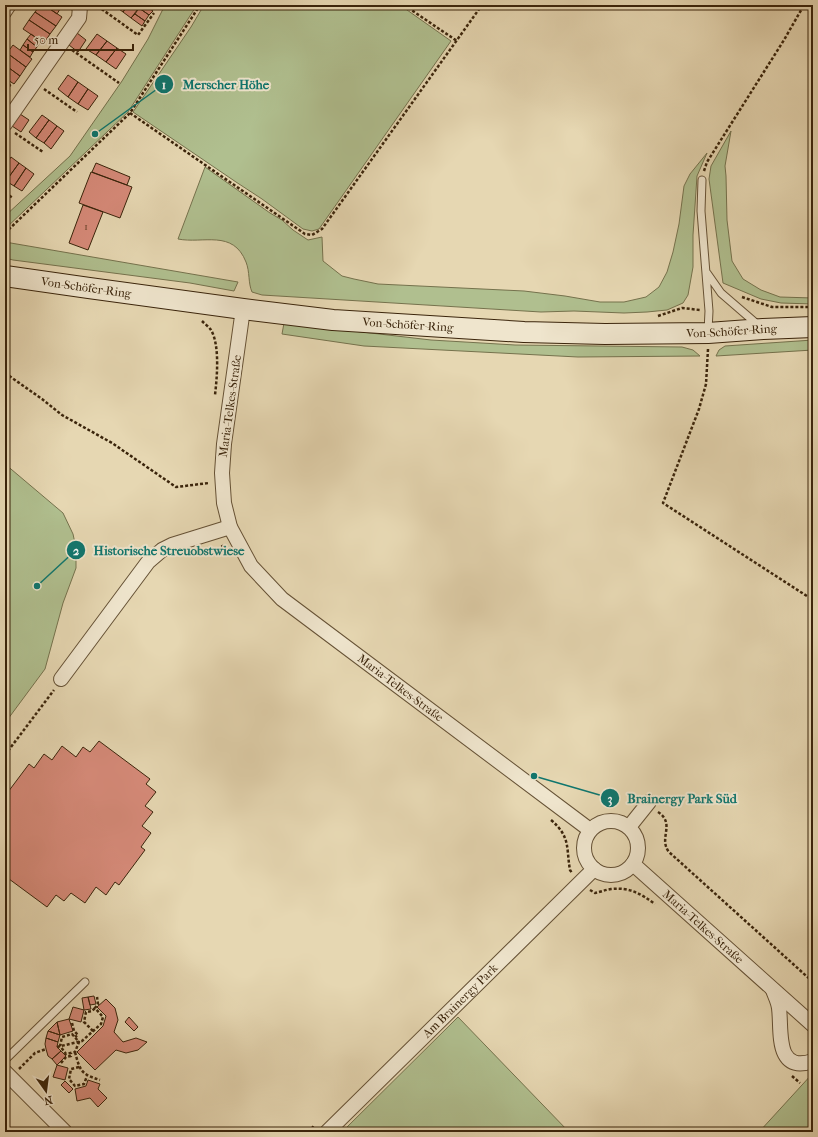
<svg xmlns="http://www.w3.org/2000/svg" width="818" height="1137" viewBox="0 0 818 1137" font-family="'IM FELL French Canon',serif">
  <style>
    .green { fill: #b0bf8f; stroke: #75724d }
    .building { fill: #d68a79; stroke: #3a240b }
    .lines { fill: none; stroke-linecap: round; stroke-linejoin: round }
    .lane-casing { stroke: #655135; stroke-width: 9 }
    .street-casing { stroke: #655135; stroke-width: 16 }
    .secondary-casing { stroke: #3a240b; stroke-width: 22 }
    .path { stroke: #3a240b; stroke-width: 2.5; stroke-dasharray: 3 2; stroke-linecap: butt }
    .lane { stroke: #efe5cd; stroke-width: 7 }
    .street { stroke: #efe5cd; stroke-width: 14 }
    .secondary { stroke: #efe5cd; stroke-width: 20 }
    .labels { text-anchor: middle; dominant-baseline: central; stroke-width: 4; stroke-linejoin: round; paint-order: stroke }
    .number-label { font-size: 10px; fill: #613e26 }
    .street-label { font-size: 12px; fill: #3a240b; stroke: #efe5cd }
    .leader { fill: none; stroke: #0f766e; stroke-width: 1.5 }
    .callout-dot { fill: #0f766e; stroke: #efe5cd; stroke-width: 1.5 }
    .mark-label { font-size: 12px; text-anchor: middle; font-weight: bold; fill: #fff }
    .callout-label { font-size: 13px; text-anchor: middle; font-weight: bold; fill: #0f766e; stroke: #efe5cd; stroke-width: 4; stroke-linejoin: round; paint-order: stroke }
  </style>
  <rect width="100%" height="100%" fill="#e6d7b2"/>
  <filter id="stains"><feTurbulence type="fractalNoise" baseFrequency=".005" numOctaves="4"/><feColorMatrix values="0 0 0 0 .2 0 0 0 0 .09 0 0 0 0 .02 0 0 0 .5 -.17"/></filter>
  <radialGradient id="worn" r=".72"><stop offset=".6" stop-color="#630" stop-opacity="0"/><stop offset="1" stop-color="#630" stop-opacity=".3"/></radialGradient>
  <path class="green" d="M165,5H197L128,112L5,229V216L70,156L122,81L148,39Z
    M204,5H400L451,41L319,229L312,231L303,229L262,199L236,182L133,112L191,27Z
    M731,131L725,166L726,176L727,220L732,261L743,279L761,290L780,297L813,298V304L781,303L761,299L723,283L709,179L711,166Z
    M707,153L697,176L693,235V267L688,295L683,303L667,310L647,312L624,313L574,311L541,312L262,295L252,292C248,283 250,272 246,262C233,229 203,244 178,239L205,167L270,213L282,220L293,230L308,240L322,237L323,261L342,276L354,279L378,284L524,291L565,296L600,302H624L646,297L659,287L667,272L673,252L679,224L684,186L690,174Z
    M5,242L238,282L234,291L190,283L13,260L5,258Z
    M284,323L431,340L515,345L682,347L693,350L700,356L578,357L364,346L282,334Z
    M813,340V350L716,356L719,350L725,346Z
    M5,464L63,513L73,534L76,548V568L63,603L45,669L5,723Z
    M458,1017L569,1132H342Z
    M813,1073V1132H759Z"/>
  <path class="building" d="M40,5H44L62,17L56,26L35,12Z
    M49,5H55L60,9L57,14L47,7Z
    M55,5H63L60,9Z
    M116,5H128L123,12L115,6Z
    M128,5H141L131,18L123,12Z
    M141,5H144L153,11L149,15L139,8Z
    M139,8L149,15L145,21L135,14Z
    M35,12L56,26L50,34L29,20Z
    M135,14L145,21L142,26L131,18Z
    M29,20L50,34L44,43L23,29Z
    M77,33L86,40L78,52L69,45Z
    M31,34L41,41L37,47L27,39Z
    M97,34L107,41L96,55L86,49Z
    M27,39L37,47L33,52L23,45Z
    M107,41L117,48L106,62L96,55Z
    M13,45L32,59L26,67L7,53Z
    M23,45L33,52L30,57L20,50Z
    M117,48L126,54L116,69L106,62Z
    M7,53L26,67L20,76L5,65V56Z
    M5,65L20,76L14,84L5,78Z
    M68,75L78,82L68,97L58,89Z
    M5,81L11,85L5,94Z
    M78,82L88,89L78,104L68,97Z
    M88,89L98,96L88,110L78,104Z
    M20,114L29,120L21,132L12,126Z
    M42,115L49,120L36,138L29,132Z
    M49,120L57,126L44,143L36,138Z
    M57,126L64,131L51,149L44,143Z
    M11,157L19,163L6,181L5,180V166Z
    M19,163L26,168L14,186L6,181Z
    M96,163L130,177L127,185L92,172Z
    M26,168L34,174L22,191L14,186Z
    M91,172L132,187L120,218L79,203Z
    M83,205L103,212L88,250L69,243Z
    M99,741L150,779L146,784L156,792L145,806L153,812L142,826L151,833L141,847L145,850L119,885L115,882L106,895L96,887L85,903L71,893L64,901L56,895L47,907L5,876V823L6,822L5,821V804L8,800L5,798V796L29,764L34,768L44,754L52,760L62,746L76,757L83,747L90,752Z
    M94,996L96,1004L90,1005L88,997Z
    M88,997L91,1009L84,1010L82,998Z
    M106,999L115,1008L118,1020L114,1032L123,1042L136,1038L147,1042L138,1050L126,1053L116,1050L95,1070L77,1052L103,1026L106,1016L97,1007Z
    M73,1007L84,1010L81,1022L69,1019Z
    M129,1017L138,1027L134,1031L125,1022Z
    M69,1019L73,1031L60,1035L57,1022Z
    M57,1022L60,1035L48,1031Z
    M48,1031L60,1035L58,1042L46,1038Z
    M46,1038L58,1042L57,1047L61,1051L52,1059L48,1056L46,1049L45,1044Z
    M61,1051L66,1056L57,1065L52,1059Z
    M57,1065L68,1068L65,1080L53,1077Z
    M88,1080L100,1084L98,1089L107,1098L98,1107L90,1098L77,1101L75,1089L86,1086Z
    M65,1081L73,1089L69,1093L61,1085Z"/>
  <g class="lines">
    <defs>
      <path id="lane" d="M5,17L13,5
        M702,180L701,211L709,311L708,331
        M707,273L721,293L758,325
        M5,1060L85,982"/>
      <g id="street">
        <path d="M5,124L79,18L80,7L77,5"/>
        <path id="s1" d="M243,309L224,444L222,473L224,503L230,527L251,566L282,599L590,830"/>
        <path d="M61,679L148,562L162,550L172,545L230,527"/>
        <circle cx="611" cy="848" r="27"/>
        <path d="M629,827L649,802"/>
        <path id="s2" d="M633,864L813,1025"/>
        <path d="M773,990C775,996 778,1001 779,1008C782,1030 774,1074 813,1061"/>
        <path d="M5,1072L65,1132"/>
        <path id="s3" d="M327,1132L594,869"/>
      </g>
      <g id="secondary">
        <path id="s4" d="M5,276L89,288L243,309L333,320L524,332L605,334L708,333L763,329L813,327"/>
      </g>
    </defs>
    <use href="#lane" class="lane-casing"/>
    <use href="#street" class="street-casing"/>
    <use href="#secondary" class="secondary-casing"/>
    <path class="path" d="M404,5L457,41
      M93,6L96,5L138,35L154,13
      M72,50L119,83
      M44,89L77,112
      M130,113L305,234L312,235L322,229L482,5
      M15,133L43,152
      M704,171L707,162L784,40L804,5
      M5,193L13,198
      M5,233L130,113L200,5
      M742,297L772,307H813
      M658,316L682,308L700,310
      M202,321C205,324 209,327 211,330C220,345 217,378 215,395
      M708,349L706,384L699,409L663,503L813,600
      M5,373L42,399L62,415L112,443L176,487L209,483
      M222,545L223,548L229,558
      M5,755L54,690
      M658,812C676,824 658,838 669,852L813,982
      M551,820C571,837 566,848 570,870L572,873
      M590,890L595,893C600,892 605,890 611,889C630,887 641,894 655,904
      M72,1023L74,1031L78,1035L75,1037
      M93,1031L84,1022L86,1012L92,1011L95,1008
      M72,1034L79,1042L75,1052L66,1054L60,1046L62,1037Z
      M57,1047L82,1041L101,1024L103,1017L95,1008L98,1004L97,997
      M75,1052C80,1071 81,1074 100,1080
      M61,1063L66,1057L71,1056V1053
      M79,1067L71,1069L69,1079L75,1086L84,1084L87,1076
      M19,1069L35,1053L46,1049
      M792,1076L800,1083
      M308,1132L314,1126"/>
    <use href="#lane" class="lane"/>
    <use href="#street" class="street"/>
    <use href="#secondary" class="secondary"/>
  </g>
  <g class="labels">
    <g class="number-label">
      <text x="86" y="227">1</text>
    </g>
    <g class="street-label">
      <text stroke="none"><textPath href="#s4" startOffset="82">Von-Schöfer-Ring</textPath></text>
      <text stroke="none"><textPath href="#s4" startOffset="406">Von-Schöfer-Ring</textPath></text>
      <text stroke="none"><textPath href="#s4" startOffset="730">Von-Schöfer-Ring</textPath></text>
      <text transform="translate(230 406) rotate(-82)">Maria-Telkes-Straße</text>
      <text stroke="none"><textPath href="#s1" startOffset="458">Maria-Telkes-Straße</textPath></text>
      <text stroke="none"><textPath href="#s2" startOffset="94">Maria-Telkes-Straße</textPath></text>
      <text stroke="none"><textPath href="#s3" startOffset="187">Am Brainergy Park</textPath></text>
    </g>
  </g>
  <path class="leader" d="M95 134L164 84M37 586L76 550M534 776L610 798"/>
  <g class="callout-dot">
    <circle cx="95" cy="134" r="4"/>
    <circle cx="37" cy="586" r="4"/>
    <circle cx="534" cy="776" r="4"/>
    <circle cx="164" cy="84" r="10"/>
    <circle cx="76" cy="550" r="10"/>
    <circle cx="610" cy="798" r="10"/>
  </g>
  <g class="mark-label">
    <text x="164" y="89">1</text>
    <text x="76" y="555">2</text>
    <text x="610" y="803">3</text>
  </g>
  <g class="callout-label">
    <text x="226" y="89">Merscher Höhe</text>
    <text x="169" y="555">Historische Streuobstwiese</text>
    <text x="682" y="803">Brainergy Park Süd</text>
  </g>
  <rect width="818" height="1137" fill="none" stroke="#e6d7b2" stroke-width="20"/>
  <rect x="6" y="6" width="806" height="1125" fill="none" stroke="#3a240b" stroke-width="2"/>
  <rect x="10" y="10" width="798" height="1117" fill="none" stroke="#3a240b"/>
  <g transform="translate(46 1091) rotate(166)" stroke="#efe5cd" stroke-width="3" paint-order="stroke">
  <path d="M0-3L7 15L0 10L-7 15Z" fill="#3a240b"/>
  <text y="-6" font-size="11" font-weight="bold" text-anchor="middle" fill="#3a240b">N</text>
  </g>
  <path d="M28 44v6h105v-6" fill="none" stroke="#3a240b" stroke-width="2"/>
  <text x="34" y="44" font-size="12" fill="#3a240b" stroke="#efe5cd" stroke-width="3" paint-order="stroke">50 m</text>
  <rect width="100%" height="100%" filter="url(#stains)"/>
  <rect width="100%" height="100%" fill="url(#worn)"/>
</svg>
